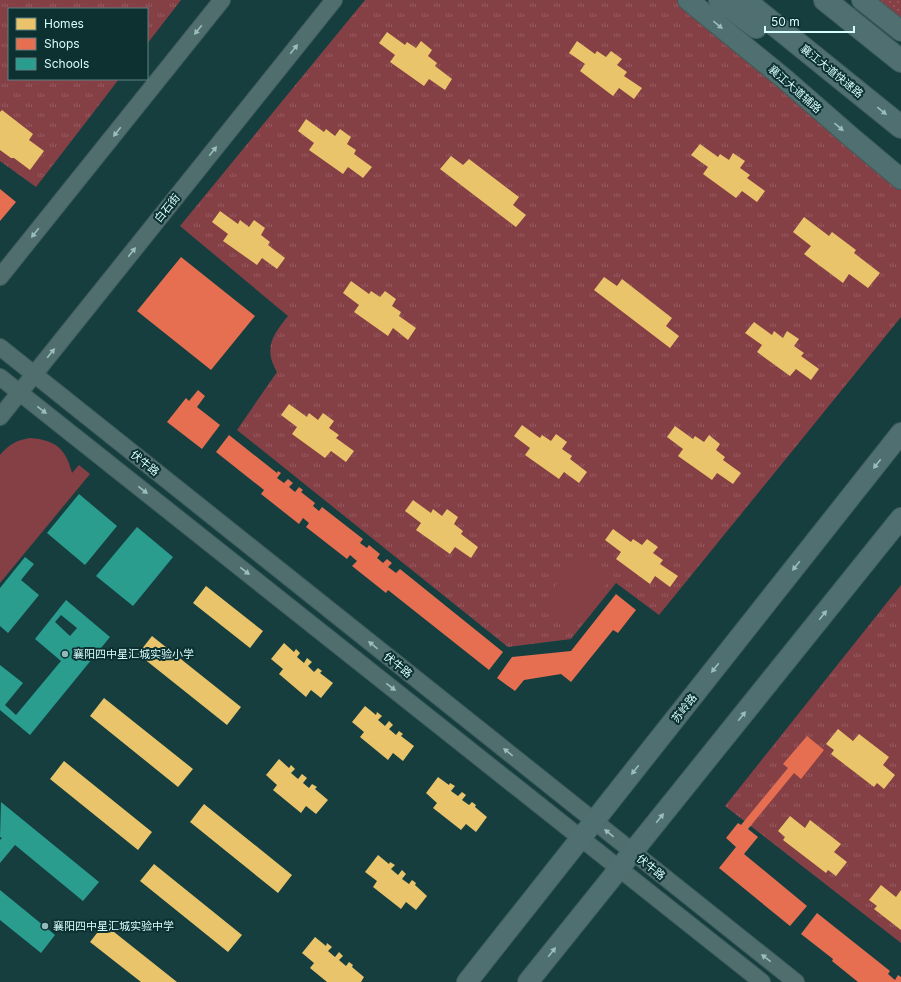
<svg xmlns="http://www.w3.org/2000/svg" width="901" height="982" viewBox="0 0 901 982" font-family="Inter,'Noto Sans SC',sans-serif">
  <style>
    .grass { fill: url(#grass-tufts) }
    .park { fill: url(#park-dots) }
    .garden { fill: #854046 }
    .homes { fill: #e9c46a }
    .shops { fill: #e76f51 }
    .schools { fill: #2a9d8f; fill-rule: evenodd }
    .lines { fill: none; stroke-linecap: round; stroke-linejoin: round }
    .minor-casing { stroke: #3e5c5d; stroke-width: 18 }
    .major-casing { stroke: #3e5c5d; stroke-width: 22 }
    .highway-casing { stroke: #3e5c5d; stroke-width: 24 }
    .minor { stroke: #516e6f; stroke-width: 16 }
    .major { stroke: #4f6f70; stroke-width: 20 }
    .highway { stroke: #4f6f70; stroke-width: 22 }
    .oneway { fill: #9abdbe }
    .oneway2 { fill: #9bbdbe }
    .poi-dot { fill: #93babb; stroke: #0d3031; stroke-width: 1.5 }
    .labels { text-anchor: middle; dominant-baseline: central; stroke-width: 4; stroke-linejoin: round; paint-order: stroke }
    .street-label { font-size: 11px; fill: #d7fdfe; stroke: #0d3031 }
    .poi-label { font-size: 11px; fill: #d7fdfe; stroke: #0d3031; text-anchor: start }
  </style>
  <defs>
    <pattern id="grass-tufts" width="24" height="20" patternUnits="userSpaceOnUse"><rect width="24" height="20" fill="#854046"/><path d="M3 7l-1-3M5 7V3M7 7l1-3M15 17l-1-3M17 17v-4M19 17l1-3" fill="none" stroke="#965c62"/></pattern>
    <pattern id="park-dots" width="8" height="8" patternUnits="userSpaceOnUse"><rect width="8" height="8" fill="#854046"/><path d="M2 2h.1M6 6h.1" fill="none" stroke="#965c62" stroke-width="1.8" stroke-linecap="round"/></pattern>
  </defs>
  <rect width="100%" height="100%" fill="#163e3f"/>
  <path class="grass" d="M0,0H181L147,44V9H9V79H119L36,187L0,161Z
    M365,0H688L901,179V317L659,615L616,583L571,639L508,647L237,430L277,372C263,348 273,335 288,316L180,226Z
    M901,585V943L725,806Z"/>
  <path class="park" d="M862,0H901V31Z"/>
  <path class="garden" d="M30,438C56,440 66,449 72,473L79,465L90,474L0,583V455C8,445 17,440 30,438Z
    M583,551L613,575L575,625L544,601Z"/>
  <path class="homes" d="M387,32L405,45L407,42L416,48L421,41L432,50L428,56L437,63L435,66L452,79L445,90L429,79L424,86L390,62L395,55L379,43Z
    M577,41L595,54L597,51L606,57L611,51L622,59L617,65L627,72L624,76L642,88L634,99L619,88L613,96L580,71L585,64L569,53Z
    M2,110L33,134L29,140L44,151L30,170L14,158H11L0,150V112Z
    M306,119L324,132L326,129L335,136L340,129L351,137L347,144L356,150L354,154L372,167L363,178L348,167L343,174L309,150L314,143L298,131Z
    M700,144L718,157L720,154L729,160L733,153L745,161L740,168L750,175L747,178L765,191L757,202L742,191L736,198L703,174L708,167L691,155Z
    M451,156L463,165L469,159L519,197L513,205L526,215L516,227L440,169Z
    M220,211L238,224L240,220L249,227L254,220L265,228L261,235L270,242L268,245L285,258L277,269L262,258L257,265L223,241L228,234L212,222Z
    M804,217L829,236L832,232L856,250L854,253L880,273L868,288L849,274L843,283L804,254L811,246L793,232Z
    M604,277L617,286L622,279L672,318L666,326L679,336L670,348L594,290Z
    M351,281L369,294L371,291L380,297L385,291L396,299L392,306L401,312L399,316L416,328L408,340L393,328L388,336L354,312L359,305L343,293Z
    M754,322L772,335L774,331L783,338L787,331L799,339L794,346L804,353L801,356L819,369L811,380L796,369L790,376L757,352L762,345L745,333Z
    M289,404L307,417L309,413L318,420L323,413L334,421L329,428L339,435L336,438L354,451L346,462L331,451L325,458L292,434L297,427L281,415Z
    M522,425L540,438L542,435L551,441L556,434L567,442L562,449L572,456L570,459L587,472L579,483L564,472L559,479L525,455L530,448L514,436Z
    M675,426L693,439L695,436L704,442L709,435L720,444L716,450L725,457L723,460L741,473L733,484L717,473L712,480L678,456L683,449L667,437Z
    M413,500L431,513L433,509L442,516L447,509L458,517L454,524L463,531L461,534L478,547L471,558L455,547L450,554L416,530L421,523L405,511Z
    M613,529L631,542L633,539L642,545L647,539L658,547L653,553L663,560L660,564L678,576L670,587L655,576L650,584L616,559L621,552L605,540Z
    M206,586L263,631L250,648L193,603Z
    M152,636L241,707L227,725L138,654Z
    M284,643L294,652L296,649L300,653L297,657L304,663L307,658L312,662L308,666L314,672L318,668L322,671L320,673L333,683L321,698L311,690L306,697L279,674L283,669L271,659Z
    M104,698L193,769L178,787L90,716Z
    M365,706L376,715L377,712L382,716L378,720L385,726L389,721L393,725L389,729L396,735L399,731L403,734L401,736L414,746L403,761L393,753L388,760L360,737L364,732L352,722Z
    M838,729L853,741L859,734L889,757L883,765L895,775L884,789L877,783L874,787L831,754L834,750L826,744Z
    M279,759L289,768L291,765L295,769L291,773L298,779L302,774L307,778L303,783L309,788L312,784L317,787L315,789L328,800L316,814L306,806L301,813L273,790L277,785L266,775Z
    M64,761L152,832L138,850L50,779Z
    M438,777L449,785L450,783L455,786L451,791L458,796L462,792L466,795L462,800L469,805L472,802L476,805L475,807L487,817L476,832L466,824L461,830L433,808L437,803L426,793Z
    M204,804L292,875L278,893L190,822Z
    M790,816L805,828L810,820L841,844L834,852L847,862L836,876L828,870L826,873L783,840L785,837L778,831Z
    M378,855L389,864L390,862L395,865L391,869L398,875L402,870L406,874L402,879L409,884L412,880L416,883L415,885L427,896L416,910L406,902L401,909L373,887L377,881L365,872Z
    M154,864L242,935L228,952L140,881Z
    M881,885L896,897L901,890V930L874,909L877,906L869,900Z
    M104,924L177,982H141L90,942Z
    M315,937L326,946L327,943L332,947L328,951L335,957L339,952L343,956L339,960L346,966L349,962L353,965L352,967L364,977L361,982H327L310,968L314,963L302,953Z"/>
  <path class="shops" d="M0,189L16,202L0,221Z
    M181,257L255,316L211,370L137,311Z
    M198,390L205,396L197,407L220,425L202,449L167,422L186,398L189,401Z
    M229,435L277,473L278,471L281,473L277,478L284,483L288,479L293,483L289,487L295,492L299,487L303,490L301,492L315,503L313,506L319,511L322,507L363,539L360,543L367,548L369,545L380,554L377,558L383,563L387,559L392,563L388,567L396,573L400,569L503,652L489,670L388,590L386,593L352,566L357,561L350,555L347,559L306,527L309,523L303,518L299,524L261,494L264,490L216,452Z
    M616,594L636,610L618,633L613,630L571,682L561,674L524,680L515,691L497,678L512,657L571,651Z
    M807,736L824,750L801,779L794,773L748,829L758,837L744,854L807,906L790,926L719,868L736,847L726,838L738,823L741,825L788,768L783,764Z
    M817,913L890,971L888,974L895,980L898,975L901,977V982H858L832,961L833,959L801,934Z"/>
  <path class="schools" d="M79,494L117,526L85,565L47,533Z
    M137,527L173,557L133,606L96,576Z
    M25,557L34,564L21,580L39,595L8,633L0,626V588Z
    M66,600L110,637L30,735L0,710V665L23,683L5,705L16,715L61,661L35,639ZM61,615L77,628L70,636L55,622Z
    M1,802L99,882L83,901L15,845L0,863V840L2,838L0,837Z
    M0,890L55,935L41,953L0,920Z"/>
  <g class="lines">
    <defs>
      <path id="minor" d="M0,277L222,0
        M0,347L796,982
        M0,377L762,982
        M0,417L334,0"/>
      <path id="major" d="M688,0L787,81L851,137L901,179
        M862,0L901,31
        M467,982L901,433
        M528,982L901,518"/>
      <path id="highway" d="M720,0L756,27
        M744,0L901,127
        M825,0L901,61"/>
    </defs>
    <use href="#minor" class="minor-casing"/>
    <use href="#major" class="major-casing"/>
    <use href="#highway" class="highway-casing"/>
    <use href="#minor" class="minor"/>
    <use href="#major" class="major"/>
    <use href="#highway" class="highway"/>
  </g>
  <defs><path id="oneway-solid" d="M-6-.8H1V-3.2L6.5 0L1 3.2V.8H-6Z"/></defs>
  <g class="oneway">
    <use href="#oneway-solid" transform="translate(718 25) rotate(39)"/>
    <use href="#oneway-solid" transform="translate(882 111) rotate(39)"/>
    <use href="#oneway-solid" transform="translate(839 127) rotate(41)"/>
    <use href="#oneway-solid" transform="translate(877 464) rotate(128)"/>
    <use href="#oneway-solid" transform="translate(796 566) rotate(128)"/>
    <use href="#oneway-solid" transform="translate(823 615) rotate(-51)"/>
    <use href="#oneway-solid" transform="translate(715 668) rotate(128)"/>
    <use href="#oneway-solid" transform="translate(742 716) rotate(-51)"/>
    <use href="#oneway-solid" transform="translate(635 770) rotate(128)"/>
    <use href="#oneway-solid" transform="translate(660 818) rotate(-51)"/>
    <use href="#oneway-solid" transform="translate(552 952) rotate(-51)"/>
  </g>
  <g class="oneway2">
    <use href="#oneway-solid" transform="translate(198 30) rotate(129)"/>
    <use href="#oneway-solid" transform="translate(294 49) rotate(-51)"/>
    <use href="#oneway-solid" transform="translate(117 132) rotate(129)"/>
    <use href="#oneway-solid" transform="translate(213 151) rotate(-51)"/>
    <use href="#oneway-solid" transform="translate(35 233) rotate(129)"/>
    <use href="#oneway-solid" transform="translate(132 252) rotate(-51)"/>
    <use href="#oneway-solid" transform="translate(51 353) rotate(-51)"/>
    <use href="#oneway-solid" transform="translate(42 410) rotate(38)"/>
    <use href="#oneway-solid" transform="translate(143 490) rotate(38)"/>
    <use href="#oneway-solid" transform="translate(245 571) rotate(38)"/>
    <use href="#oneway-solid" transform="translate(373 645) rotate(-141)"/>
    <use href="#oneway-solid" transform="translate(391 687) rotate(38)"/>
    <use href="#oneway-solid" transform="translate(508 752) rotate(-141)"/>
    <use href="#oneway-solid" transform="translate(609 833) rotate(-141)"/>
    <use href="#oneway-solid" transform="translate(766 958) rotate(-142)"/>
  </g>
  <g class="poi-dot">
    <circle cx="65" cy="654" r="4"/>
    <circle cx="45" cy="926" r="4"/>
  </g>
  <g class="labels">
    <g class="street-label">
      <text transform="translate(832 71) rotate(39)">襄江大道快速路</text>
      <text transform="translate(795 89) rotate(41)">襄江大道辅路</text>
      <text transform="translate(167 208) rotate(-51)">白石街</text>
      <text transform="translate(145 463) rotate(39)">伏牛路</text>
      <text transform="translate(398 665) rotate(39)">伏牛路</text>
      <text transform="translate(684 708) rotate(-52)">苏岭路</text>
      <text transform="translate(651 867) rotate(39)">伏牛路</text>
    </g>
    <g class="poi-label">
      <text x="73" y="654">襄阳四中星汇城实验小学</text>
      <text x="53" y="926">襄阳四中星汇城实验中学</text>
    </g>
  </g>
  <rect x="8" y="8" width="140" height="72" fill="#0d3031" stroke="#5e8283"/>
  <rect x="16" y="18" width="20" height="12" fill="#e9c46a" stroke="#5e8283"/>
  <text x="44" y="28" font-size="12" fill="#d7fdfe">Homes</text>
  <rect x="16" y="38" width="20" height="12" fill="#e76f51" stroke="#5e8283"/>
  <text x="44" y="48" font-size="12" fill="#d7fdfe">Shops</text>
  <rect x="16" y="58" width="20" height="12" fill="#2a9d8f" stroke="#5e8283"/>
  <text x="44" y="68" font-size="12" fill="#d7fdfe">Schools</text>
  <path d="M765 26v6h89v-6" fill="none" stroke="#d7fdfe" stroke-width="2"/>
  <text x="771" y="26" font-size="12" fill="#d7fdfe" stroke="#0d3031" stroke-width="3" paint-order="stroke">50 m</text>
</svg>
